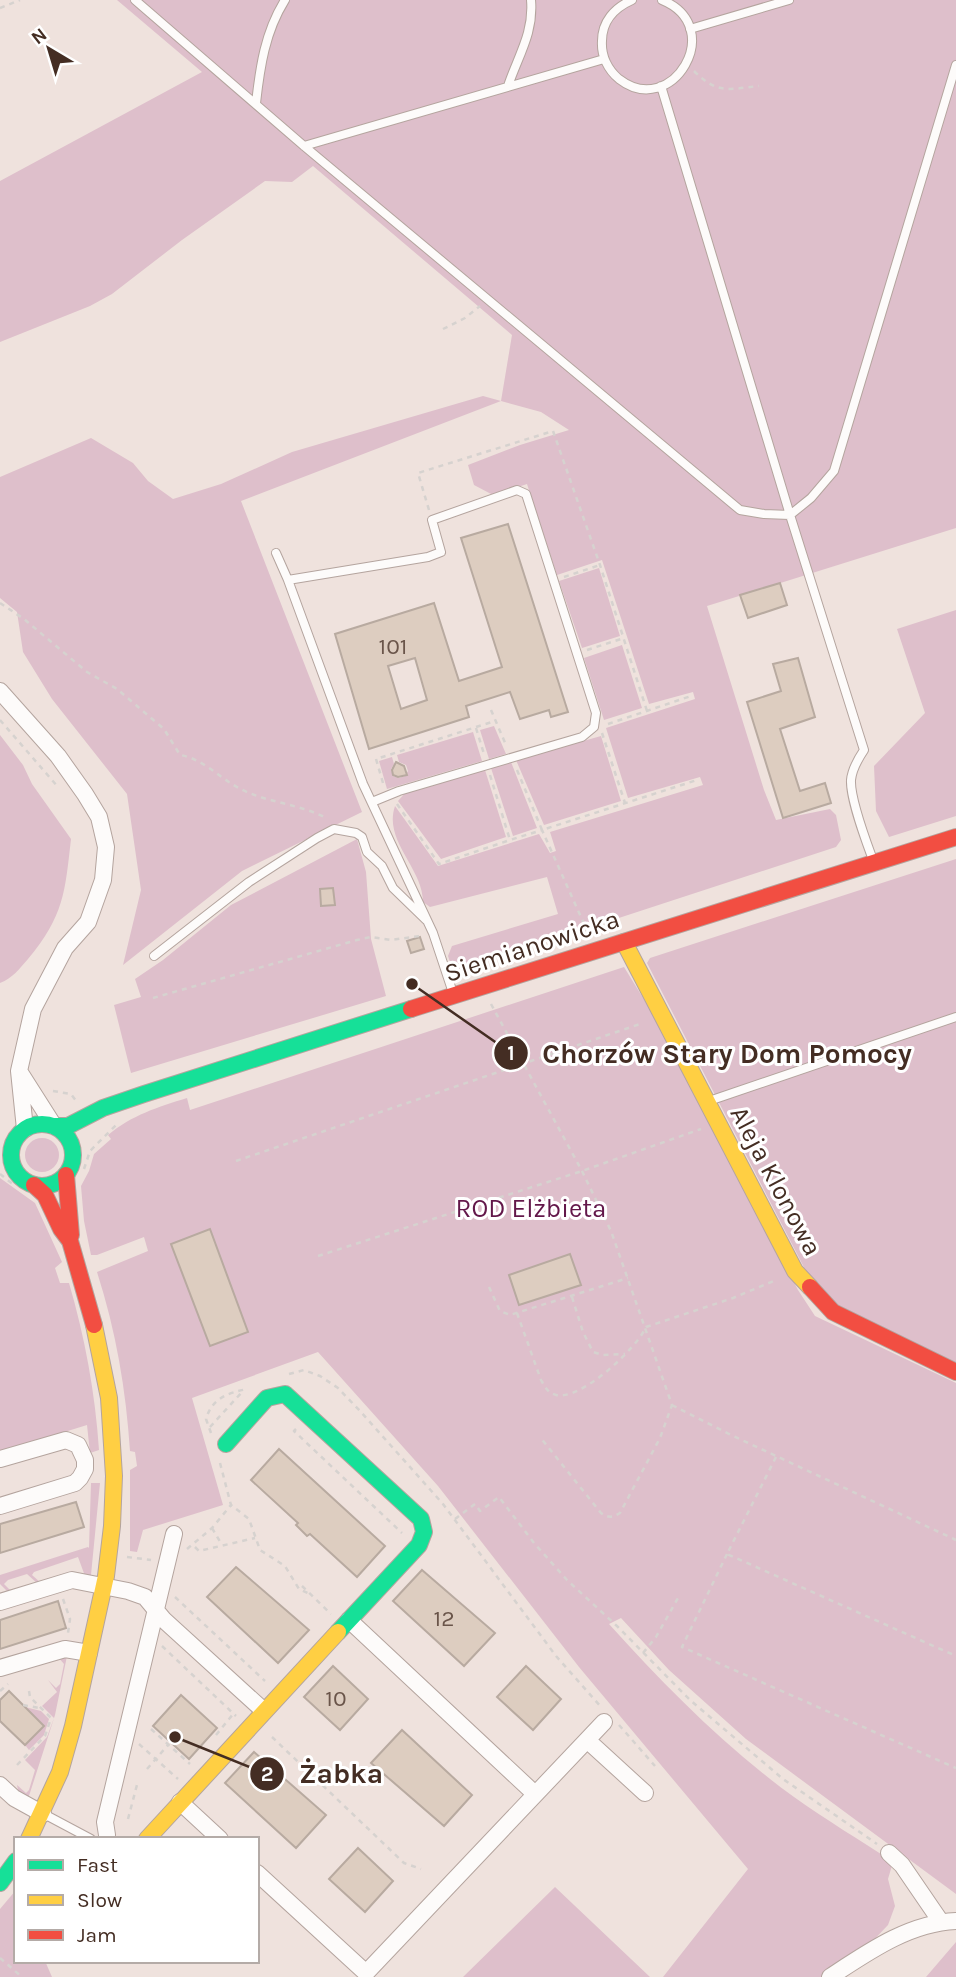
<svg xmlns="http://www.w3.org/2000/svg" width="956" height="1977" viewBox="0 0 956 1977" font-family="Karla,sans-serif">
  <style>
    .green { fill: #debfcb }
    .building { fill: #ddcdc0; stroke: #b8aaa0; stroke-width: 2; fill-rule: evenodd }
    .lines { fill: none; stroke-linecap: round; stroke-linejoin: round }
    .lane-casing { stroke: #b4a49e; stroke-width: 10 }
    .street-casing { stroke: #b4a49e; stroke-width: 18 }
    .fast-casing { stroke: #b4a49e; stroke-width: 18 }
    .slow-casing { stroke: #b4a49e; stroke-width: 18 }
    .jam-casing { stroke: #b4a49e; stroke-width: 18 }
    .path { stroke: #d6d2cf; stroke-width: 2.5; stroke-dasharray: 5 5; stroke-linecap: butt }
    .lane { stroke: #fdfbfa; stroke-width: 8 }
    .street { stroke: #fdfbfa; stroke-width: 16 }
    .fast { stroke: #16e098; stroke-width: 16 }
    .slow { stroke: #ffcf43; stroke-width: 16 }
    .jam { stroke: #f24e42; stroke-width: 16 }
    .labels { text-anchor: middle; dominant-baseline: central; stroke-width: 6; stroke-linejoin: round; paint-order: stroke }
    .number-label { font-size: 23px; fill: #6a554a }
    .street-label { font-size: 26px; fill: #442d23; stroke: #fff }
    .park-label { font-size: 26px; fill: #63174a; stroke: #fff }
    .leader { fill: none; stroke: #442d23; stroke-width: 2.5 }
    .callout-dot { fill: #442d23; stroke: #fff; stroke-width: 2.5 }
    .mark-label { font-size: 21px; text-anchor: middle; font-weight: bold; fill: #fff }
    .callout-label { font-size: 28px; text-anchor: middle; font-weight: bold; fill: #442d23; stroke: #fff; stroke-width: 6; stroke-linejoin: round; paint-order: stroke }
  </style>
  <rect width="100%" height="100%" fill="#efe2dd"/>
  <path class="green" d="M117,0H956V528L707,606L764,790L776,820L830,809L836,815L841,840L836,847L463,969L452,968L448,956L452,946L558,914L547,877L430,907L423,902C423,868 383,841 395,806L438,866L539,834L550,853L556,851L550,832L703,785L700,777L628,798L606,728L695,699L693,692L649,704L602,560L557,575L527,484L493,495L474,485L468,465L520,445L569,430L541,412L501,401L241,501L362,812L242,871L123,965L141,890L127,794L52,699L23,652L17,612L0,598V477L91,438L133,463L148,481L173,499L221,484L292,452L483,396L501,401L512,335L313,166L292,182L265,181L182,240L112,294L90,306L0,342V181L202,72Z
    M599,568L620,636L582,648L559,581Z
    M956,610V816L889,837L876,811L874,766L925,713L897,629Z
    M622,645L642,708L604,720L584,658Z
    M494,726L506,754L489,759L480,730Z
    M473,732L482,761L387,789L379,761L392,757L394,764L391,769L393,776L399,778L405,776L408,771L406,765L399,762L397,755Z
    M0,735L23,765L32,784L71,839C65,892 64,916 28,959C19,969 13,978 0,983Z
    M601,736L621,801L544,825L516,760Z
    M511,762L537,828L513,836L491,768Z
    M485,770L506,837L441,859L398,801L406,792Z
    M357,839L366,872L371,939L386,996L131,1073L114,1005L141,997L135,979L163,960L231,905Z
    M956,859V1364L836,1307L810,1279L647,963L650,958Z
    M624,967L656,1019L798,1290L815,1316L956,1383V1894L746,1739L669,1670L621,1618L609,1624C665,1686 726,1748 794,1797C826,1820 860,1840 893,1862L888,1879L895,1906L888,1925L866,1948L823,1977H663L748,1869L579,1667L438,1486L318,1352L192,1398L223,1505L143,1530L137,1552L130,1551V1470L137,1466L135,1452L130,1451C126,1390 116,1331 97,1272L148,1251L144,1237L97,1255H91L84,1221L81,1186L89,1171L94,1154L111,1139L108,1135C132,1115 158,1107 187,1098L190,1110Z
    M25 1155a17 17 0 1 1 34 0a17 17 0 1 1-34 0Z
    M0,1178L35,1203L62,1262L55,1268L60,1283H69C85,1338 95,1392 99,1450L90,1453L87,1425L0,1452Z
    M91,1483H100L91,1575L85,1576L78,1557L34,1572L32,1575L41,1583L38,1584L27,1574L8,1580L4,1584L12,1592L9,1593L0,1584V1575L88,1547L89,1548Z
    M57,1656H67L55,1715L28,1799L19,1795L17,1785L26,1793L29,1790L35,1770L25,1760L47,1737L54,1718L42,1706L57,1692L48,1680L56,1688L60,1684L64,1664Z
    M25,1707L41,1711L49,1719L44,1735L29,1750L25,1745L43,1727Z
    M555,1887L650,1977H463Z
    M16,1890V1961H45L52,1977H0V1909Z
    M956,1942V1977H926Z"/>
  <path class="building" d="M508,524L568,712L551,717L549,710L520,719L510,692L466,706L469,717L369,749L335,634L434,603L459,681L502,667L461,538ZM415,658L427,700L401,709L388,666Z
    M780,583L787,605L748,618L740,595Z
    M798,658L815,717L780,729L800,791L825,783L831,803L783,818L747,702L781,691L773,664Z
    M396,762L404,766L407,775L398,777L393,775L392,770Z
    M333,888L335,905L321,906L320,889Z
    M420,937L424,949L411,953L407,941Z
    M210,1229L248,1332L210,1346L171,1244Z
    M570,1254L581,1285L519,1305L509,1275Z
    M279,1449L385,1546L357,1577L310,1534L307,1536L296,1525L298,1523L251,1480Z
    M76,1502L84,1527L0,1553V1524Z
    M236,1567L309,1630L278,1663L207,1597Z
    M422,1570L495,1633L464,1666L393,1601Z
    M58,1601L66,1628L0,1649V1620Z
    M333,1666L368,1699L340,1730L304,1697Z
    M526,1666L561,1699L533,1730L497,1697Z
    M9,1691L44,1726L25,1745L0,1721V1700Z
    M181,1695L217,1728L189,1759L153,1726Z
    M402,1730L472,1795L444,1826L371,1763Z
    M254,1752L326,1815L296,1848L225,1783Z
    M358,1848L393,1881L365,1912L329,1879Z"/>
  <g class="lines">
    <defs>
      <path id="lane" d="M135,0L304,146L740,510L764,514L790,515L811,498L834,471L956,65
        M632,0C614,8 602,22 602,41C601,56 608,70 619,79C672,120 728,27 662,0
        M690,29L789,0
        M508,86C518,56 534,33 531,0
        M661,86L790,515L864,750C858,759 852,769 851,780C850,799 866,841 873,860
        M256,103C260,67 265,32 285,0
        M304,146L604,59
        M276,553L288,580
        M372,802L399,791L582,737L594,727L596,713L526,494L517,490L432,520L441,552L428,557L288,580L363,784L433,933L453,993
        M154,956L249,882L317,838L334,829L356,833L362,837L367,852L382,866L393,888L426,920
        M709,1101L956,1017
        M44,1814L91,1839"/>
      <path id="street" d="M0,691L58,756L85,794L99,817L106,847L103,880L88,922L65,948L33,1009L19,1071L25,1129
        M19,1071L54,1126
        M0,1459L66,1440L78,1445L85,1460V1469L80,1478L75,1483L0,1506
        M0,1602L72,1580L128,1591L145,1597L164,1620L264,1711
        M349,1620L535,1794
        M0,1668L65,1649L89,1653
        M587,1740L645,1793
        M0,1785L14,1798L43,1814
        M180,1802L220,1839
        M107,1835L105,1822L174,1534
        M889,1853L902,1865L941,1922
        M257,1873L366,1973L604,1722
        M830,1977C868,1952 909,1923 956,1921"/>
      <path id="fast" d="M11 1155a31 31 0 1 1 62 0a31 31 0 1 1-62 0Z
        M54,1126H68L103,1108L144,1094L411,1009
        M226,1444L267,1398L285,1394L421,1519L424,1532L419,1545L338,1632
        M0,1883L16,1861"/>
      <path id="slow" d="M624,942L795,1271L810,1287
        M29,1839L60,1772L73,1726L106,1576L112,1526L114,1476L109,1398L94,1325
        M147,1839L338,1632"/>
      <path id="jam" d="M411,1009L956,837
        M66,1175L71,1235
        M34,1185L45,1195L61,1229L70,1241L94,1325
        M810,1287L833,1312L956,1372"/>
    </defs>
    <use href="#lane" class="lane-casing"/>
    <use href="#street" class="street-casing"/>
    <use href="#fast" class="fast-casing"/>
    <use href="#slow" class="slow-casing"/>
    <use href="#jam" class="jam-casing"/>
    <path class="path" d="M0,8L20,0
      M694,71C718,95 729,89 759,86
      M443,329L465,318L480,306
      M429,510L418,473L553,431L600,565L647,711
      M564,577L600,565
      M0,603L24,619L87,672L117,689L164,729L180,755C200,758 216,774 232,784C261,803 296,802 326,818
      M587,650L624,638
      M491,710L506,745
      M0,720L58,787
      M608,724L691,696
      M476,728L484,754
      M602,733L625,803
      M517,770L542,830L697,780
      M490,775L510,840L542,830L589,935
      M383,783L376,759L495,721
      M397,804L439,864L510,840
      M153,998L357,940L371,937L391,940L420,936
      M491,1004L582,1171L611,1231L672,1405L660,1438L620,1513C612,1518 608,1518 601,1513L540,1437
      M53,1091L71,1094L77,1102
      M236,1161L643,1023
      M84,1169L90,1151L116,1125
      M0,1174L14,1185
      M318,1256L582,1171L701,1129
      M489,1287L500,1311L510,1315L628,1278
      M572,1297L583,1332L593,1352L603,1355L625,1354
      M517,1313L541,1380C545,1387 548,1393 556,1395C581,1401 637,1348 646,1327L733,1298L776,1280
      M289,1374L304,1370L320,1376L338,1388L360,1411L443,1504L556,1656L602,1708
      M672,1405L729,1434L956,1540
      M210,1427L243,1391
      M296,1429L294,1431L402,1533
      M211,1433L206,1419C212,1398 228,1393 247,1389
      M776,1457L727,1554L956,1656
      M220,1463L231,1505L249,1519L260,1550L285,1566L299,1589L310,1594
      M455,1519L475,1504L480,1511L499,1497L534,1543L567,1580L618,1627L690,1700L783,1779L877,1844
      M212,1528L222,1545
      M195,1547L199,1551L255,1538
      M187,1549L212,1528L231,1505
      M727,1554L682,1647L956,1768
      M127,1557L151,1560
      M302,1586L331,1614
      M175,1597L265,1681
      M63,1599L70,1619L68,1633
      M162,1646L236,1716
      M643,1653L656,1637L678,1598
      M0,1691L8,1684
      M23,1705L39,1708
      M619,1725L655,1766
      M151,1729L190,1764
      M216,1735L234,1713
      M272,1737L404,1863L421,1869
      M139,1744L178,1779
      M17,1765L45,1736L51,1718L30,1697L29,1691
      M147,1769L168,1745
      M128,1819L138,1781
      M0,1958L22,1977"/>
    <use href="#lane" class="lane"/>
    <use href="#street" class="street"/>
    <use href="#fast" class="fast"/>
    <use href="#slow" class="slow"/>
    <use href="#jam" class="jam"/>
  </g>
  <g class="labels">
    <g class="number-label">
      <text x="393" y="646">101</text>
      <text x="444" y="1618">12</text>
      <text x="336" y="1698">10</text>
    </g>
    <g class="street-label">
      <text transform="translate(532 946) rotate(-18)">Siemianowicka</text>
      <text transform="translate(776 1181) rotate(62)">Aleja Klonowa</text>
    </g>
    <g class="park-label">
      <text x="531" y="1208">ROD Elżbieta</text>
    </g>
  </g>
  <path class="leader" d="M412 984L511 1053M175 1737L267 1774"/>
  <g class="callout-dot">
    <circle cx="412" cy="984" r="7"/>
    <circle cx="175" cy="1737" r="7"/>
    <circle cx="511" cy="1053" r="18"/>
    <circle cx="267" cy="1774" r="18"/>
  </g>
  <g class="mark-label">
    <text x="511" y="1060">1</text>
    <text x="267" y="1781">2</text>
  </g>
  <g class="callout-label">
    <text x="727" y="1063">Chorzów Stary Dom Pomocy</text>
    <text x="341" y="1783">Żabka</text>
  </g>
  <rect x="14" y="1837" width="245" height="126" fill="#ffffff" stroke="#b4aba7" stroke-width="2"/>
  <rect x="28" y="1860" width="35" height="10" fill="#16e098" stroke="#b4aba7" stroke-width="2"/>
  <text x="77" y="1872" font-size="21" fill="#442d23">Fast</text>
  <rect x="28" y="1895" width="35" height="10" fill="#ffcf43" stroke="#b4aba7" stroke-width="2"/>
  <text x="77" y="1907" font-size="21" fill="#442d23">Slow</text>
  <rect x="28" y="1930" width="35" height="10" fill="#f24e42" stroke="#b4aba7" stroke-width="2"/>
  <text x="77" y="1942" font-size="21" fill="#442d23">Jam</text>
  <g transform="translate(49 49) rotate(322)" stroke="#ffffff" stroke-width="5" paint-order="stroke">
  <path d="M0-5L12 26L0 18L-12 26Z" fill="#442d23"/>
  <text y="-10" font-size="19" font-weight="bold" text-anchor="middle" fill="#442d23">N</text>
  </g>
</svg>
